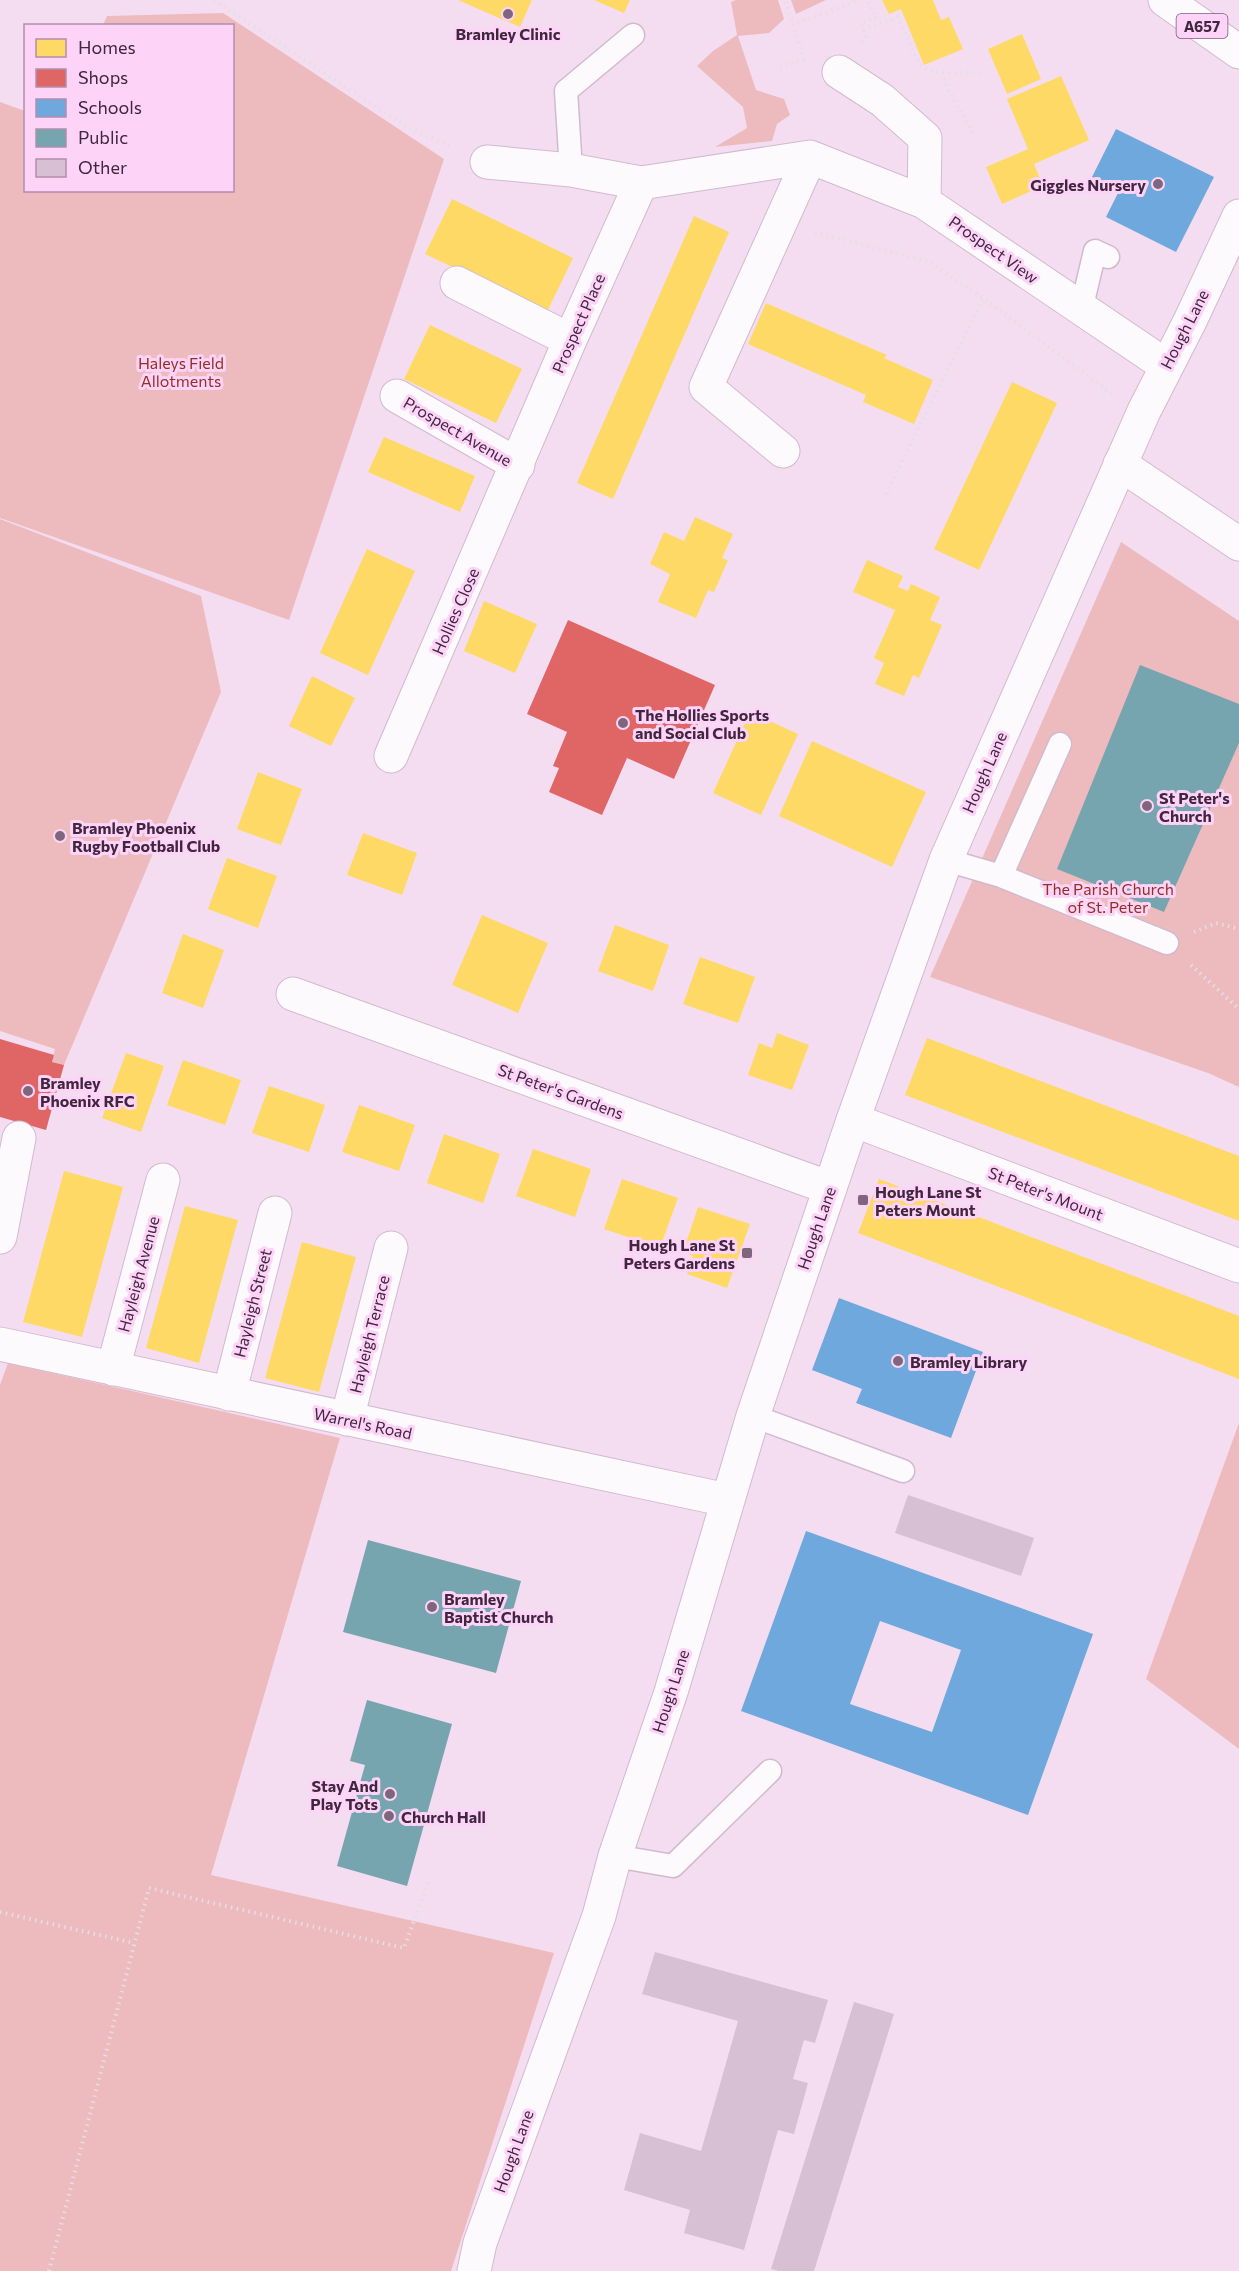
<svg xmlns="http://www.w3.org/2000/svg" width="1239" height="2271" viewBox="0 0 1239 2271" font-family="Commissioner,sans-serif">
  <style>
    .green { fill: #edbbbe }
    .homes { fill: #ffd966 }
    .shops { fill: #e06666 }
    .schools { fill: #6fa8dc; fill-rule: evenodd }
    .public { fill: #76a5af }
    .building { fill: #d7bfd4 }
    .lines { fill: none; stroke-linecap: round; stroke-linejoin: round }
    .lane-casing { stroke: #d1bace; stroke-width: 25 }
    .street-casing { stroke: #d1bace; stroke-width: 35 }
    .secondary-casing { stroke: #d1bace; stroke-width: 35 }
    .primary-casing { stroke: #d1bace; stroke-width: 35 }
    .path { stroke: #e5dee4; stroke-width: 4; stroke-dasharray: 1.5 4.5; stroke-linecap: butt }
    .lane { stroke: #fdfafd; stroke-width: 22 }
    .street { stroke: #fdfafd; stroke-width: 33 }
    .secondary { stroke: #fdfafd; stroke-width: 33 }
    .primary { stroke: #fdfafd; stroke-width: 33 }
    .poi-dot { fill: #7f667d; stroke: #fdd4f7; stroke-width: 2 }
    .labels { text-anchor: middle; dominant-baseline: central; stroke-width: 6; stroke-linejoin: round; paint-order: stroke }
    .shield { fill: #fdd4f7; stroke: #795a76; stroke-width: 1.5 }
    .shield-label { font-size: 15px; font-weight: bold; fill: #40263e }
    .poi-label { font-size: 16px; font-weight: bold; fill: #40263e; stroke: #fdd4f7; text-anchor: start }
    .street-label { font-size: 16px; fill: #40263e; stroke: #fdd4f7 }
    .park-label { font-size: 16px; fill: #962f22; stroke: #fdd4f7 }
  </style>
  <rect width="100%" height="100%" fill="#f4ddf1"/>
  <path class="green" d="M736,0H778L784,19L769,33L738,36L756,90L784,99L790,115L777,124L772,141L715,147L747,128L743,107L697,66L713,51L737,35L731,2Z
    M791,0H826L796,14Z
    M223,13L444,159L289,620L0,518V102L25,111L26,190H232V26L103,25L107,16Z
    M0,519L201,596L221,692L64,1065L52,1062L55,1049L0,1031Z
    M1121,542L1239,621V1087L1208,1073L930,977Z
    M8,1363L340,1438L211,1875L554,1953L451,2271H0V1385Z
    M1239,1423V1749L1146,1679Z"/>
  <path class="homes" d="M458,0H532L520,27Z
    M594,0H630L624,13Z
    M882,0H933L941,20L949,17L963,49L924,65L901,9L889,14Z
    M1022,34L1041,79L1007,94L988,49Z
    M1061,76L1089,140L1034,164L1043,186L1002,204L986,167L1028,149L1007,99Z
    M452,199L573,258L547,312L425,254Z
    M694,216L729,232L613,499L577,483Z
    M766,303L887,355L884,358L933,380L914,424L863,402L866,395L748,344Z
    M430,325L522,369L496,423L404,379Z
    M1012,382L1057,403L979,570L934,549Z
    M384,437L475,476L460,512L368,472Z
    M695,517L733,534L722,558L728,560L714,592L708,590L696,618L658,602L670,574L650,564L664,532L684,541Z
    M367,549L415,571L368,675L320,653Z
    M867,560L903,576L898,587L908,591L911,584L940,597L930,620L942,625L919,678L913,675L904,696L875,684L884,663L874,658L895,610L853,592Z
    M484,601L537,624L515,673L464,651Z
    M312,676L355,698L331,746L289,726Z
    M750,712L798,734L761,815L713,793Z
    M812,741L926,792L892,867L779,816Z
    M258,772L302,789L281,845L237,829Z
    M363,833L417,853L402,895L347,875Z
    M227,858L277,876L258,928L208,909Z
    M482,915L548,943L518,1013L452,985Z
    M615,925L669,945L653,991L598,971Z
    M183,934L224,950L203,1008L162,993Z
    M700,957L755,977L738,1023L683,1004Z
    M777,1033L809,1045L792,1090L748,1075L759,1043L772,1048Z
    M927,1038L1239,1156V1221L905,1095Z
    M126,1053L164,1066L141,1132L102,1118Z
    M183,1060L241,1080L225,1125L167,1105Z
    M269,1086L325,1105L309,1152L252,1133Z
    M359,1105L415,1125L399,1171L342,1152Z
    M444,1134L500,1154L483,1203L427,1183Z
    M533,1149L591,1169L575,1217L516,1196Z
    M64,1171L123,1187L82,1337L23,1322Z
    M622,1179L678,1198L660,1248L604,1229Z
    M879,1179L1239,1316V1379L858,1233Z
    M185,1206L238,1220L199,1363L146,1348Z
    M698,1207L750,1224L727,1288L687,1274L693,1256L683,1252Z
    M302,1242L356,1257L319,1392L265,1378Z"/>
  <path class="shops" d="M568,620L715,685L674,779L627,758L602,815L549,792L559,768L553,766L567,732L527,714Z
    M0,1039L54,1055L52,1062L64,1065L46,1130L0,1117Z"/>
  <path class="schools" d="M1116,129L1214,177L1176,252L1106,217L1119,191L1092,177Z
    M839,1298L983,1352L951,1438L856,1403L862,1389L812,1370Z
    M806,1531L1093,1634L1028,1815L741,1711ZM880,1621L961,1650L932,1732L850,1704Z"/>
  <path class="public" d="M1140,665L1239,704V743L1164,912L1057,869Z
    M368,1540L521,1581L496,1673L343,1632Z
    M367,1700L452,1724L407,1886L337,1866L365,1765L350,1761Z"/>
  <path class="building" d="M908,1495L1034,1538L1021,1576L895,1533Z
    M655,1952L828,2000L815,2043L804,2040L793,2079L808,2083L794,2134L778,2130L744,2250L684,2233L690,2210L624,2190L640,2133L701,2151L738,2021L642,1994Z
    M854,2002L894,2014L814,2271H779L771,2269Z"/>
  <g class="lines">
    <defs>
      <path id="lane" d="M571,170L566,91L633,35
        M1081,310L1095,251L1108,257
        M946,860L1001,876L1167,943
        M1001,876L1060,744
        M753,1416L903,1471
        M615,1856L673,1866L770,1771"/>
      <path id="street" d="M839,72L882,100L925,138L924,202
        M487,162L571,170L641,183L810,157L924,202L1165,365
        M457,283L570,340
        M397,396L518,465
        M783,451L706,387L810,157
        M1120,464L1239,544
        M391,756L570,340L641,183
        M293,994L830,1188
        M853,1120L1239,1266
        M0,1237L19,1138
        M0,1344L727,1500
        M113,1369L163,1180
        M229,1394L275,1213
        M347,1419L391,1248"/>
      <path id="secondary" d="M474,2271L480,2243L599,1916L615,1856L671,1692L753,1416L853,1120L946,860L1144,411L1190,321L1239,216"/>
      <path id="primary" d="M1165,0L1239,52"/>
    </defs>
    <use href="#lane" class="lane-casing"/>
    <use href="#street" class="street-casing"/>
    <use href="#secondary" class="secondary-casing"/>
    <use href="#primary" class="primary-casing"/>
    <path class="path" d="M214,0L408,128L453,147
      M792,25L859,0
      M863,30L898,17C924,79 917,74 985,72
      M862,42L866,37L861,23L877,17L867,0
      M780,67L804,59L785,0
      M942,73C949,96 964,114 974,136
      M815,232L929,262L983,298L1112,394
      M886,494L983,298
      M1194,932L1216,923L1239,929
      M1191,965L1239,1009
      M0,1912L134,1943
      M49,2271L149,1888L404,1948L428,1882"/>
    <use href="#lane" class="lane"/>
    <use href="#street" class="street"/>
    <use href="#secondary" class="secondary"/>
    <use href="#primary" class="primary"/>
  </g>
  <g class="poi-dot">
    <circle cx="508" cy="14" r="6"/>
    <circle cx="1158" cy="184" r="6"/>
    <circle cx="623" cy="723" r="6"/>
    <circle cx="1147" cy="806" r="6"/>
    <circle cx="60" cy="836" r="6"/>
    <circle cx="28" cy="1091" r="6"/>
    <rect x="857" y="1194" width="12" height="12" rx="3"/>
    <rect x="741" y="1247" width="12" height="12" rx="3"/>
    <circle cx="898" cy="1361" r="6"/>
    <circle cx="432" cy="1607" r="6"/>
    <circle cx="390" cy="1794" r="6"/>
    <circle cx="389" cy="1816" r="6"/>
  </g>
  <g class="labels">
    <rect class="shield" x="1176.5" y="14" width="51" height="24" rx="4.5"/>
    <g class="shield-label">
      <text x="1202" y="26">A657</text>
    </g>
    <g class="poi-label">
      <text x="508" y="33" text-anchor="middle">Bramley Clinic</text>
      <text x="1146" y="184" text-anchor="end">Giggles Nursery</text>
      <text x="635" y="714">The Hollies Sports<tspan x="635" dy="18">and Social Club</tspan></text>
      <text x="1159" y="797">St Peter's<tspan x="1159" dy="18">Church</tspan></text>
      <text x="72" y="827">Bramley Phoenix<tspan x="72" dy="18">Rugby Football Club</tspan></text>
      <text x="40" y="1082">Bramley<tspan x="40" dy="18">Phoenix RFC</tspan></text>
      <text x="875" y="1191">Hough Lane St<tspan x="875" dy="18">Peters Mount</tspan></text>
      <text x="735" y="1244" text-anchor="end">Hough Lane St<tspan x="735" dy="18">Peters Gardens</tspan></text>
      <text x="910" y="1361">Bramley Library</text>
      <text x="444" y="1598">Bramley<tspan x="444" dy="18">Baptist Church</tspan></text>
      <text x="378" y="1785" text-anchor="end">Stay And<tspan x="378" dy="18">Play Tots</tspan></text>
      <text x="401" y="1816">Church Hall</text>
    </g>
    <g class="street-label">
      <text transform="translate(994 249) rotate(35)">Prospect View</text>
      <text transform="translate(578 323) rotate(-66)">Prospect Place</text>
      <text transform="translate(1184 329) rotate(-63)">Hough Lane</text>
      <text transform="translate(458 431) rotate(30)">Prospect Avenue</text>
      <text transform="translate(455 611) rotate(-66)">Hollies Close</text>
      <text transform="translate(984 772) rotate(-66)">Hough Lane</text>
      <text transform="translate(561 1091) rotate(20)">St Peter's Gardens</text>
      <text transform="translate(1046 1193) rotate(21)">St Peter's Mount</text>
      <text transform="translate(816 1228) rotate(-71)">Hough Lane</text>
      <text transform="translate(138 1274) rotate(-75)">Hayleigh Avenue</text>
      <text transform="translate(252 1303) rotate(-76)">Hayleigh Street</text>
      <text transform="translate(369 1334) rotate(-76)">Hayleigh Terrace</text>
      <text transform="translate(363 1423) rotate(12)">Warrel's Road</text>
      <text transform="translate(670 1691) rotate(-72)">Hough Lane</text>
      <text transform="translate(513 2151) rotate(-70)">Hough Lane</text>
    </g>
    <g class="park-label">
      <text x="181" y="362">Haleys Field<tspan x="181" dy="18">Allotments</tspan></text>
      <text x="1108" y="888">The Parish Church<tspan x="1108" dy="18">of St. Peter</tspan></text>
    </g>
  </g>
  <rect x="24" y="24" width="210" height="168" fill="#fdd4f7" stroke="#b18ead" stroke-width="1.5"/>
  <rect x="36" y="39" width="30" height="18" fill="#ffd966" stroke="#b18ead" stroke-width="1.5"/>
  <text x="78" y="54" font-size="18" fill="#40263e">Homes</text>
  <rect x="36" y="69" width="30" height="18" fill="#e06666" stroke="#b18ead" stroke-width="1.5"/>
  <text x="78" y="84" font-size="18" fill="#40263e">Shops</text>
  <rect x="36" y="99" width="30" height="18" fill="#6fa8dc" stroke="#b18ead" stroke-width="1.5"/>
  <text x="78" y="114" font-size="18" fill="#40263e">Schools</text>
  <rect x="36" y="129" width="30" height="18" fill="#76a5af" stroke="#b18ead" stroke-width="1.5"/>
  <text x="78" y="144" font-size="18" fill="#40263e">Public</text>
  <rect x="36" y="159" width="30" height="18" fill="#d7bfd4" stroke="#b18ead" stroke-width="1.5"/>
  <text x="78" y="174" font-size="18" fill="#40263e">Other</text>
</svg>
